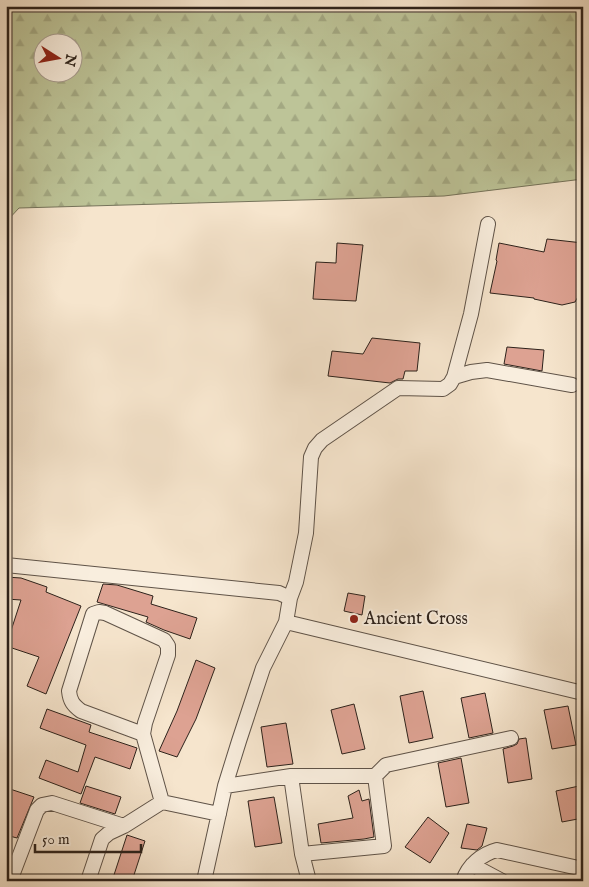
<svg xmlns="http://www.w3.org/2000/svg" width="589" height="887" viewBox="0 0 589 887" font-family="'IM FELL English',serif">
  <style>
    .forest { fill: url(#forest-firs); stroke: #75735a; fill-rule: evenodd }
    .building { fill: #dda292; stroke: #2d221b }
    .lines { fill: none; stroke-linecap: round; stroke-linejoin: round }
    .street-casing { stroke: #5f5348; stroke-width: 16 }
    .street { stroke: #f9eede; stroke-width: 14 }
    .poi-dot { fill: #8f2418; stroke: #f9eede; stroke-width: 2 }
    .labels { text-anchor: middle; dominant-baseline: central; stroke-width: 4; stroke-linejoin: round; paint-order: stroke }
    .poi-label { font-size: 18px; fill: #2d221b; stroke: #f9eede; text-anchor: start }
  </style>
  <defs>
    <pattern id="forest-firs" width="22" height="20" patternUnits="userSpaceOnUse" patternTransform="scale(1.25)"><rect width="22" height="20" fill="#bdc498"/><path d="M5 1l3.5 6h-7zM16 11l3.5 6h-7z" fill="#a3a882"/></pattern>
  </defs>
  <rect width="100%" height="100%" fill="#f6e5cd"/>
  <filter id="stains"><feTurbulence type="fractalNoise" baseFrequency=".004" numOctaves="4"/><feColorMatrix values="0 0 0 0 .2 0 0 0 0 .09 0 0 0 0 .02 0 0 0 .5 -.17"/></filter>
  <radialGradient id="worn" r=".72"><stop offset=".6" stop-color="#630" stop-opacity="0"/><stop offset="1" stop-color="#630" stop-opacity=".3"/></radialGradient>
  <path class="forest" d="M6,6H570L583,11V179L444,196L19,208L6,222ZM42,42H72V72H42Z"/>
  <path class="building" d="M547,239L583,243V272L580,293L575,302L562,305L534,299V298L490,293L497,261L496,260L499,243L544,252Z
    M337,243L363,245L356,301L313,299L316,262L336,263Z
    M372,338L420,343L417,371H405L403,379H398L390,383L328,376L332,351L363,354Z
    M507,347L544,350L542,371L504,364Z
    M6,577L21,578L47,587L46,592L81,606L46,694L27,686L39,657L6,646L21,600L6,599Z
    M103,584L117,585L153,596L151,604L197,618L190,639L164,630L146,622L148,617L97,602Z
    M348,593L365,596L362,615L344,611Z
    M196,660L215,668L196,719L177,757L159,751L177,711Z
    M423,691L433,738L409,743L400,696Z
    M485,693L493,733L469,738L461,698Z
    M354,704L365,749L342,754L331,710Z
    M568,706L576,745L552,749L544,710Z
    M47,709L91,725L89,732L137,748L130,769L95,757L81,794L39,778L46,760L78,772L86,745L40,728Z
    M286,723L293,764L267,767L261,727Z
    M526,738L532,779L508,783L503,749L513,746L517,744L519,739Z
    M461,758L469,803L446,807L438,763Z
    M86,786L121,797L115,814L80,803Z
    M579,786L583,801V818L562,822L556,791Z
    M10,789L34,797L17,838L6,835V801Z
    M359,790L362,801L369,799L374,837L364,839L321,843L318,824L353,818L348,796Z
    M274,797L282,843L255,847L248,801Z
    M428,817L449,833L430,863L405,847Z
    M467,824L487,828L482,846L477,850L461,848Z
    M127,835L145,841L132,881H112Z"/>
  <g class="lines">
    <defs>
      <path id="street" d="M454,377L471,372L487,370L572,385
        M6,565L279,593L290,598
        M286,622L583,693
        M143,734L81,711C73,705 70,701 69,691L93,614L99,612L105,613L164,640L168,646V655L145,723L143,734L162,802
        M291,776L302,854L309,881
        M225,786L291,776H375L386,765L511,738
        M302,854L384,846L375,776
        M472,865L502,881
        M10,881L37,810L42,805L52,803L124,826
        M88,881L102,839L109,833L124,826L162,802L219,814
        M204,881L225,786L239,741L263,668L286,622L290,598L296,582L306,533L311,457L315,448L322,440L398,388L443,389L450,384L454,377L471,314L488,224
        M463,881C468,865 482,854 497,850L583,869"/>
    </defs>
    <use href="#street" class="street-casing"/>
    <use href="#street" class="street"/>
  </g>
  <circle class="poi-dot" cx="354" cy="619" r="5"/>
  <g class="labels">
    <g class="poi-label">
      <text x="364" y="619">Ancient Cross</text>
    </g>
  </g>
  <rect width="589" height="887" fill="none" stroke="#f6e5cd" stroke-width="25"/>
  <rect x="8" y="8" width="574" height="872" fill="none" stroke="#2d221b" stroke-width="2.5"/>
  <rect x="12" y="12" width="564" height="862" fill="none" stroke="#2d221b"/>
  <g transform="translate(58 58) rotate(101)"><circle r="24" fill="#f9eede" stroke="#a79c90"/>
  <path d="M0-4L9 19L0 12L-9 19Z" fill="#8f2418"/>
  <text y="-8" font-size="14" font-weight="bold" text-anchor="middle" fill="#2d221b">N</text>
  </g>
  <path d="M35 844v8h106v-8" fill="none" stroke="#2d221b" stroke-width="2.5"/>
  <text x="42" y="844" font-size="15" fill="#2d221b" stroke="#f9eede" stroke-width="4" paint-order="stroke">50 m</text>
  <rect width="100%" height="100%" filter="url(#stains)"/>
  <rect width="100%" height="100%" fill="url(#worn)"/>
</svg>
